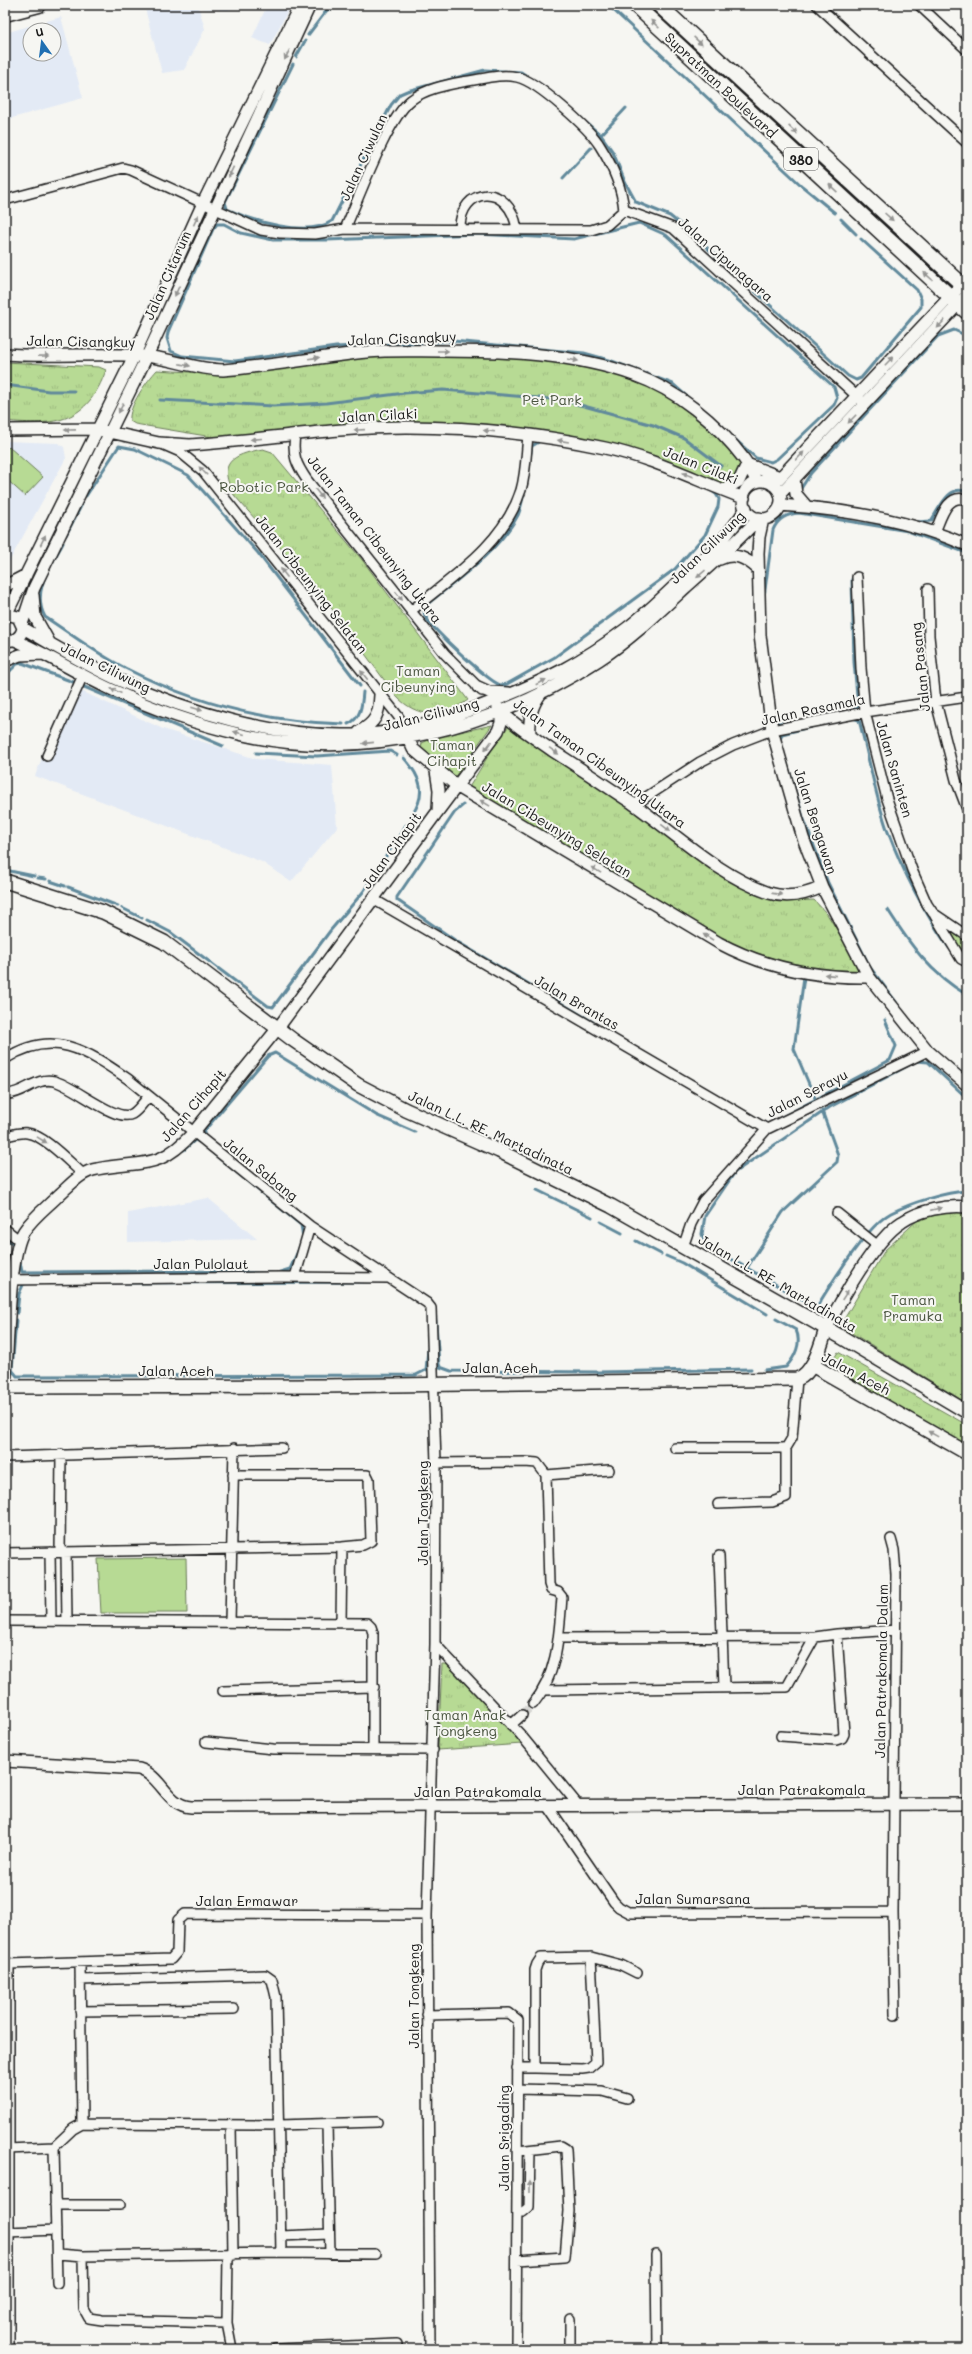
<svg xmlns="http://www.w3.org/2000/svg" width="972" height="2354" viewBox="0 0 972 2354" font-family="Mali,sans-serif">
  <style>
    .built { fill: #e3eaf5; fill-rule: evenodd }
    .grass { fill: url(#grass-tufts); stroke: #6a7b58 }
    .pitch { fill: #b7da94; stroke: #6a7b58 }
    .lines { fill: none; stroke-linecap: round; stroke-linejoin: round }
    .stream { stroke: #60899b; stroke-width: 3 }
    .minor-tunnel { stroke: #d5d5d2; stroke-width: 9; stroke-dasharray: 9 4.5; stroke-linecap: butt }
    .minor-casing { stroke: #1c1c1c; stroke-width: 12 }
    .tertiary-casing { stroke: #1c1c1c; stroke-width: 14 }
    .secondary-casing { stroke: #1c1c1c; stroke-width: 16 }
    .primary-casing { stroke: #1c1c1c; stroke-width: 17 }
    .minor { stroke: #f6f6f2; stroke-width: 9 }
    .tertiary { stroke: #f6f6f2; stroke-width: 11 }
    .secondary { stroke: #f6f6f2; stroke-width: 13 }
    .primary { stroke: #f6f6f2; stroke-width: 14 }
    .oneway { fill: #949492 }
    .labels { text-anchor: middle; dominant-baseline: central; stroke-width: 4; stroke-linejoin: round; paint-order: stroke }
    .shield { fill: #f6f6f2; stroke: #5d5d5c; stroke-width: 1 }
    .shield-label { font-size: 13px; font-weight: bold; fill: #1c1c1c }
    .street-label { font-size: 14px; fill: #1c1c1c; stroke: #f6f6f2 }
    .park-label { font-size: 14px; fill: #4a5540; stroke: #f6f6f2 }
  </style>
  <defs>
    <pattern id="grass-tufts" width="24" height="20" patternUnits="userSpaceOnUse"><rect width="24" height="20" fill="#b7da94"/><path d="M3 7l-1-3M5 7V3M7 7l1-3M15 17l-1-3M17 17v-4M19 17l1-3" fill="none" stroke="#9dba7f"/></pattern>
  </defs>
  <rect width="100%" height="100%" fill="#f6f6f2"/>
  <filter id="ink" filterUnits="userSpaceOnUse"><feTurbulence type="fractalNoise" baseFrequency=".025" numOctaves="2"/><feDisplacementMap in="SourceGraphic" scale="8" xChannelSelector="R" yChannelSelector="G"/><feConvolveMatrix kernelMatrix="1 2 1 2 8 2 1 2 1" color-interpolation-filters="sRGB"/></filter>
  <g filter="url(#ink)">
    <path class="built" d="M144,5H198L205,29L184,70L162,73Z
      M201,5H240L228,10L202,8Z
      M255,5H291L270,45L252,38L265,10Z
      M61,17L83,98L5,120V33ZM30,30H54V54H30Z
      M5,441L58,443L64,447L66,458L5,569Z
      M79,690L163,729L256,759L332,765L337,827L291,882L262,862L35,776L42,758L46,759Z
      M208,1198L257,1239L128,1242V1213Z"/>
    <path class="grass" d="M411,354L555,360L623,372L675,393L743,461L733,478L721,485L684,469L529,434L331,429L212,437L135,424L130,421C128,406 147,381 157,370L222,374L356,357Z
      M5,362L99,367L106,370C87,423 56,426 5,421Z
      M263,449L272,452L363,561L468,700C443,718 418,719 396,696L321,594L234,495C217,463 231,455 263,449Z
      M492,725L454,778L421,748L422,743L433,738Z
      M509,726L608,790L702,861L792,901L814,900L827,914L859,965L858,970L852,974L802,969L746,952L468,789L499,738Z
      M947,926L967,939V959L947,932Z
      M949,1210H967V1403L840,1326L885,1250L922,1216Z
      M838,1352L967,1425V1447L828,1368Z
      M442,1664H447L522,1744L438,1750Z"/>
    <path class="pitch" d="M9,447L43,477L25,496L5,478V451Z
      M186,1558L187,1613H101L98,1559Z"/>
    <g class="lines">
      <path class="stream" d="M608,5L802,186L835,213
        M308,35L327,10L342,5
        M296,57L305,41
        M293,64L225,202L227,209C253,221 307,238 332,221L391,105L400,94L407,91L485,70L521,72L531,79
        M584,121L601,135L613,152L625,182L636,202L670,216L692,234L848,376L856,380L861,378L921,307V299L917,290L861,239
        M600,136L626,108
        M563,178L591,148
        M841,219L856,234
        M639,223L666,235L834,387L837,398L834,405L777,459L771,462L756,458L673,384L609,360L584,353L453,341L336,347L235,361L182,356L171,351L167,338L168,332L213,229L217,224H224L241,233L273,240H327L477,234L574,239Z
        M5,385L49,391H74
        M160,400L273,406L326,403L405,393L443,390L562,400L653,425L684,438L721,466
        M542,440C587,444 680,467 716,494L719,499L718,507L705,535L675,569L555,657L507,684L500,685C487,680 435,631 427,619C424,615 424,612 424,607C455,581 499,551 518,515C524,502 529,462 532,446Z
        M800,490L811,473L938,336L954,330L967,336
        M86,496L119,446L135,449L178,470L188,475L203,491L258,553L360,686
        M917,522L931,521C939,509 949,483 967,492
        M66,535L82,504
        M63,543C51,566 31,591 45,617C71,634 97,654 125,668C193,703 267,722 343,724
        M852,579L854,662L858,706L853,710
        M764,597L773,530C778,518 787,514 799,513L908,531L967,553
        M5,676L17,664L22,663L76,683
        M82,686L223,746
        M776,717L779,723H787
        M852,718L859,720C869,757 875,796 888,832C904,874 924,912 949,948
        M348,724C361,719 362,705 363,692
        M780,740L782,734L814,726
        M256,753L317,756L390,751L397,755
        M785,757L803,817L828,883L867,961
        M404,758C421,777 427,793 412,815
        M463,805L455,812L397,897V900L456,941L593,1022
        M5,870L34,876
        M38,878L46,879
        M50,881L65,886
        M68,887L118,906
        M122,908L142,918
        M888,910C911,946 930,973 967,995
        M147,920L170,932L268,1006L273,1007L330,931L363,892L406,825
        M869,966L896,1002
        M804,977L794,1049L815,1098
        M967,1098L928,1062L917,1061L830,1107L735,1172L705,1216L702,1234L704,1240L712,1248L815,1307L818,1305C832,1282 868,1225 891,1213C911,1203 945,1192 967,1191
        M763,1123L769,1124L890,1060L896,1046L885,1020
        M204,1137V1131L268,1056L275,1053L376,1115L415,1132
        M184,1150L195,1140L201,1143
        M213,1153L301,1225L303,1237
        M537,1190L592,1217
        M601,1222L622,1233
        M5,1236L13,1245V1248
        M636,1241L661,1254
        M666,1256L682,1263L767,1314
        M20,1262L22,1272L188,1271L272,1273
        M747,1268L783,1212L837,1162L838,1155L822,1111
        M5,1272L9,1263
        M277,1273L290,1269L301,1244
        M99,1283L369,1282
        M435,1309L439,1364L440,1367L451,1371L599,1372L751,1369
        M17,1313L19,1294L23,1285L27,1283
        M16,1320L12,1370L17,1376L416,1375L426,1370L428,1349
        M765,1370L786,1367C795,1357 802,1343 796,1330L776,1319"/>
      <path class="minor-tunnel" d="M522,1715L533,1704"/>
      <defs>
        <path id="minor" d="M817,5L967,143
          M919,5L967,50
          M5,200L123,168L131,170L261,230L280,233L315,234L345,229L591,230L607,225L624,210
          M624,210L673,228L861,400
          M460,228C460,187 509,181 517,229
          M345,229C359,198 387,119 411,100C425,89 446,85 462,82C480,80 499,73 517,77C537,81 589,128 600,146C612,165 622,188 624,210
          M295,435C292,455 296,464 307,480L445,654L482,691
          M164,445L180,452L203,471L398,716L405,728
          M935,532C941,519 947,492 967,500
          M857,577L861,668L865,712L887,799L912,870L927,904L933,913L967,936
          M928,589L929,636L936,702L956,780L967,809
          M411,611C452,577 504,544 521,490C526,473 526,454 528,436
          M47,756L83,675
          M634,805L700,762L733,745L772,730L865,712L967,697
          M373,899L767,1129
          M935,916L961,959L967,962
          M5,1059C53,1028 86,1050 128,1079L310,1226L427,1303L431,1308L436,1463L435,1644L427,1915L430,2349
          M5,1092L8,1094C25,1093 36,1077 54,1081C73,1085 116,1123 132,1114C139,1110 144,1101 149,1096
          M5,1136C12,1135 20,1132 27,1133C44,1135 69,1162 83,1174
          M837,1213L878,1246
          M5,1229L19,1240
          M683,1247L691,1224L703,1201L767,1129L928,1051
          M295,1277L310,1226
          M5,1280L281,1277L388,1278
          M675,1448H786L792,1438L797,1379
          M5,1457L282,1448
          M436,1463L525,1462L537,1463L546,1475L549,1584L551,1590L558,1592L562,1597C559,1635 558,1674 533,1704
          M546,1475L609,1470
          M718,1504L772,1502L786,1497V1448
          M891,1539L894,1550L896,1574L893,1912L895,2015
          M50,1552L51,1621
          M60,1552L61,1454
          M66,1552L67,1621
          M5,1553L342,1547L363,1545L371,1541L369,1479L367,1475H233
          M719,1556L724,1687
          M5,1621L367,1623L371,1627L373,1633V1749
          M230,1622L234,1448
          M341,1623L342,1547
          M559,1638L815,1637L837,1634
          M435,1644L520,1734L579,1806
          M545,1690L787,1687L815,1637
          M223,1691L374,1687
          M511,1725L522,1715
          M781,1736L836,1740L842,1738L844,1734L837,1634L895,1630
          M206,1742L273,1749L433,1750
          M548,1806L614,1902L619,1907L630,1913L893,1912
          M80,1963L82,2124
          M8,1964L171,1959L177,1952L178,1920L185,1914L427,1915
          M80,2011L234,2009
          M427,2015L509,2013L518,2020L516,2349
          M517,2068H535V1970L537,1964L541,1958L591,1957L621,1965L637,1973
          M535,2068L582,2069L589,2068L596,2062L591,1957
          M517,2089L602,2091L627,2098
          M327,2124L330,2254
          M231,2125L233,2255
          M54,2147L57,2283
          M7,2149L54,2147L73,2129L82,2124L279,2125L377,2122
          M55,2205H120
          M517,2212H523L529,2207L530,2150
          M7,2232L56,2230
          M281,2236L329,2234
          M281,2253L375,2254
          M58,2254L83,2256L281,2253L276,1997L272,1980L265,1975L80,1980
          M228,2255L227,2323L232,2349
          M656,2255L657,2349
          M83,2256L84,2309L89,2318L102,2320L227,2323
          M517,2260L565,2257L569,2211L566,2149L561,2146L518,2151
          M275,2349L397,2344
          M570,2349V2318"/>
        <path id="tertiary" d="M5,354C52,358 98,352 145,356C171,359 196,369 223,370C271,366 319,357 367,352C391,350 415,351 440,351C504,351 573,353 634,375C677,390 717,423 744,459C749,466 753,475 757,482
          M5,430L96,429L159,443L190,445C262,440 334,427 407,427C473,427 540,434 605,448C653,458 697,481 744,498
          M747,464L780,477
          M794,479L796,494L807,507
          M743 500a19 19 0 1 1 38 0a19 19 0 1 1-38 0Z
          M773,485L962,284
          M724,490L739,481L747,464
          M780,494L967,295
          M780,505C843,509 909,520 967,545
          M763,519L759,537L758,553L760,635L772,730L803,838L822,887L869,977L928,1051L967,1085
          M720,559C735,552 746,558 758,569
          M5,586L26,575
          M33,595L35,617L49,642
          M6,615L134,356L203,203L300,5
          M5,616L10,615L18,617L23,628C21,638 14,642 5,640
          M22,624L34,588L147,356L310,5
          M23,628C55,646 87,666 121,681C191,713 273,737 351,735C399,734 447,720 491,702C544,681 581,663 627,628C648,612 667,593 686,575C708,555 730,535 746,508
          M15,640C49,655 81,676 115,691C155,710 200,725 243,735C366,763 495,728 599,660C631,639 658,613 686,587C711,565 736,543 759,518
          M5,661L20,655L42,654
          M478,687L489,692L509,693
          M498,708C513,725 535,738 553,751C580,768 606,786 632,803C676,834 718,875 769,893C788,899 805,895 822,887
          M359,732C376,722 379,715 380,695
          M406,733L413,749L458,787L719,943C766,968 816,978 869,977
          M530,735C529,717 531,706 542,692
          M436,771L439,790L438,811
          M826,1329C841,1300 875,1239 902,1222C920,1210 946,1205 967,1207
          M5,1387C8,1354 8,1256 24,1231C33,1217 48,1206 60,1194C71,1184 82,1171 97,1169C143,1160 158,1171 193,1133L278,1028L438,811L498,731L501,723V711
          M5,1761L139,1769C162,1776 166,1805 191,1807L967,1804
          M5,1963L8,1964V2349"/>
        <path id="secondary" d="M5,881L103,912L164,942L293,1040L358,1085L406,1110L499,1151L611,1206L843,1338L967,1412
          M812,1365L967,1453
          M5,1390V1387L324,1386L797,1379C814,1373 821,1345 826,1329"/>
        <path id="primary" d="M635,5L967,312
          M659,5L967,289
          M5,14L39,5"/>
      </defs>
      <use href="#minor" class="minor-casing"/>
      <use href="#tertiary" class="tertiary-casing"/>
      <use href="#secondary" class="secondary-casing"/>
      <use href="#primary" class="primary-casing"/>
      <use href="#minor" class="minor"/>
      <use href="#tertiary" class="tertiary"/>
      <use href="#secondary" class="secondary"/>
      <use href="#primary" class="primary"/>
    </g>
    <defs><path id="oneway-solid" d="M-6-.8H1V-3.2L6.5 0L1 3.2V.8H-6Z"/></defs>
    <g class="oneway">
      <use href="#oneway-solid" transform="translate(655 24) rotate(-137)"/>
      <use href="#oneway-solid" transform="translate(698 41) rotate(43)"/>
      <use href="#oneway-solid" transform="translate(287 55) rotate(116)"/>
      <use href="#oneway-solid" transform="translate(793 130) rotate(43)"/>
      <use href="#oneway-solid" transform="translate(231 172) rotate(115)"/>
      <use href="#oneway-solid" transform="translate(833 188) rotate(-137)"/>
      <use href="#oneway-solid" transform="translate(889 217) rotate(42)"/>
      <use href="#oneway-solid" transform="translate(196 220) rotate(-65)"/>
      <use href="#oneway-solid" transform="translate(928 276) rotate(-138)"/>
      <use href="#oneway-solid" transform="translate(177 291) rotate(114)"/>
      <use href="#oneway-solid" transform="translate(941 324) rotate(133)"/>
      <use href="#oneway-solid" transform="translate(443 351)"/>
      <use href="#oneway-solid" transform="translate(44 356) rotate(-1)"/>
      <use href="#oneway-solid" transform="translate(314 358) rotate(-7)"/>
      <use href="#oneway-solid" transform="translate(573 360) rotate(10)"/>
      <use href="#oneway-solid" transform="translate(889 361) rotate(-46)"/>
      <use href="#oneway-solid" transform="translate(185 365) rotate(12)"/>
      <use href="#oneway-solid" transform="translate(121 408) rotate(117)"/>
      <use href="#oneway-solid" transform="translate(852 419) rotate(134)"/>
      <use href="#oneway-solid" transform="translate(70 430) rotate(179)"/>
      <use href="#oneway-solid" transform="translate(359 430) rotate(176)"/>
      <use href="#oneway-solid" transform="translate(489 431) rotate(-173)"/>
      <use href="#oneway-solid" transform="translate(256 439) rotate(175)"/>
      <use href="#oneway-solid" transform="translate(563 441) rotate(-171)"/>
      <use href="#oneway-solid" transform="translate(800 456) rotate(-47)"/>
      <use href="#oneway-solid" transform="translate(203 471) rotate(-134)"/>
      <use href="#oneway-solid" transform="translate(688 475) rotate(-158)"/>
      <use href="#oneway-solid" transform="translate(319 494) rotate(52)"/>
      <use href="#oneway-solid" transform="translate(43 540) rotate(-64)"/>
      <use href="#oneway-solid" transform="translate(284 573) rotate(-127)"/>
      <use href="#oneway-solid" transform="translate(701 574) rotate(139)"/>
      <use href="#oneway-solid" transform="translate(399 596) rotate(52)"/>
      <use href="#oneway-solid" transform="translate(364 675) rotate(-128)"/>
      <use href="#oneway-solid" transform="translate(541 682) rotate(-27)"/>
      <use href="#oneway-solid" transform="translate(116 691) rotate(-156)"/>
      <use href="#oneway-solid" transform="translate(197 709) rotate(17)"/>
      <use href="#oneway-solid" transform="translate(239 733) rotate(-165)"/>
      <use href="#oneway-solid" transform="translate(368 743) rotate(174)"/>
      <use href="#oneway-solid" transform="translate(488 746) rotate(126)"/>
      <use href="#oneway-solid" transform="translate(554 751) rotate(34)"/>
      <use href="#oneway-solid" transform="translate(485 803) rotate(-149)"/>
      <use href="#oneway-solid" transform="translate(666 828) rotate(37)"/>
      <use href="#oneway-solid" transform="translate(596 870) rotate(-149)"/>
      <use href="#oneway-solid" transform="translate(777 894) rotate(8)"/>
      <use href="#oneway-solid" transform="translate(708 937) rotate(-149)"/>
      <use href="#oneway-solid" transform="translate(830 975) rotate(-174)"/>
      <use href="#oneway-solid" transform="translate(42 1140) rotate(31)"/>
      <use href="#oneway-solid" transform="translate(936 1209) rotate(-13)"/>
      <use href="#oneway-solid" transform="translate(845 1295) rotate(-57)"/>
      <use href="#oneway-solid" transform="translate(933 1434) rotate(-151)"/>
      <use href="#oneway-solid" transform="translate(530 2186) rotate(-90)"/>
    </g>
  </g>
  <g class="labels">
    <rect class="shield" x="784" y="148" width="34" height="22" rx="3"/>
    <g class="shield-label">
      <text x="801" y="159">380</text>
    </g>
    <g class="street-label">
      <text transform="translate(721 85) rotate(43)">Supratman Boulevard</text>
      <text transform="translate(363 157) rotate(-65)">Jalan Ciwulan</text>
      <text transform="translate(726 259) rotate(41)">Jalan Cipunagara</text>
      <text transform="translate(167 275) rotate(-66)">Jalan Citarum</text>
      <text transform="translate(402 338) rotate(-2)">Jalan Cisangkuy</text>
      <text transform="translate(81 341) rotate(1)">Jalan Cisangkuy</text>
      <text transform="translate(378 415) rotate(-3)">Jalan Cilaki</text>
      <text transform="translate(701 465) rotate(22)">Jalan Cilaki</text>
      <text transform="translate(375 539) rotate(52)">Jalan Taman Cibeunying Utara</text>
      <text transform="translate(707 547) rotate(-44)">Jalan Ciliwung</text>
      <text transform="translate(312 584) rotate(52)">Jalan Cibeunying Selatan</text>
      <text transform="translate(106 667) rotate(26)">Jalan Ciliwung</text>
      <text transform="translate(920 667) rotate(-96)">Jalan Pasang</text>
      <text transform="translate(813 709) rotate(-12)">Jalan Rasamala</text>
      <text transform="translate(431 714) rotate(-14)">Jalan Ciliwung</text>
      <text transform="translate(600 763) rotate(36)">Jalan Taman Cibeunying Utara</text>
      <text transform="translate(895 769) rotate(74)">Jalan Saninten</text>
      <text transform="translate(816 821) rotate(72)">Jalan Bengawan</text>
      <text transform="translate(557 829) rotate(31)">Jalan Cibeunying Selatan</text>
      <text transform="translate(391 850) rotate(-54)">Jalan Cihapit</text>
      <text transform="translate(577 1002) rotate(30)">Jalan Brantas</text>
      <text transform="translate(807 1093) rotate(-27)">Jalan Serayu</text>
      <text transform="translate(193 1105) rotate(-49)">Jalan Cihapit</text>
      <text transform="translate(491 1132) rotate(25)">Jalan L.L. RE. Martadinata</text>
      <text transform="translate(261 1169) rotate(39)">Jalan Sabang</text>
      <text x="201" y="1263">Jalan Pulolaut</text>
      <text transform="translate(778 1283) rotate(30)">Jalan L.L. RE. Martadinata</text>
      <text x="500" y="1367">Jalan Aceh</text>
      <text x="176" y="1370">Jalan Aceh</text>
      <text transform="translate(856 1373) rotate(28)">Jalan Aceh</text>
      <text transform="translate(422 1513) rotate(-90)">Jalan Tongkeng</text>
      <text transform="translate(881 1671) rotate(-89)">Jalan Patrakomala Dalam</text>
      <text x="802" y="1789">Jalan Patrakomala</text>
      <text x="478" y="1791">Jalan Patrakomala</text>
      <text x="693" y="1898">Jalan Sumarsana</text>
      <text x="247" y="1900">Jalan Ermawar</text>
      <text transform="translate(413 1996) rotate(-90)">Jalan Tongkeng</text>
      <text transform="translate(503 2138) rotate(-90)">Jalan Srigading</text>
    </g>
    <g class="park-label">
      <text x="552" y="399">Pet Park</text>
      <text x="264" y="486">Robotic Park</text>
      <text x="418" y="670">Taman<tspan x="418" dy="16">Cibeunying</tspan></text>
      <text x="452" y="744">Taman<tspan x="452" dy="16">Cihapit</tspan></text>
      <text x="913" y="1299">Taman<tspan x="913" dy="16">Pramuka</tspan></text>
      <text x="465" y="1714">Taman Anak<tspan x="465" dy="16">Tongkeng</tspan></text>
    </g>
  </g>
  <rect width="972" height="2354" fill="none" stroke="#f6f6f2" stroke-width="20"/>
  <rect x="10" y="10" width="952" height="2334" fill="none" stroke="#1c1c1c" stroke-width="1.5" filter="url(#ink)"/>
  <g transform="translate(42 42) rotate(346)"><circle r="19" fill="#f6f6f2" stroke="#9f9f9c"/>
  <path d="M0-3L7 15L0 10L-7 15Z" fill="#1f6fb2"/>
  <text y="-6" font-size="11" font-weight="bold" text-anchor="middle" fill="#1c1c1c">U</text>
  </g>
</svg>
